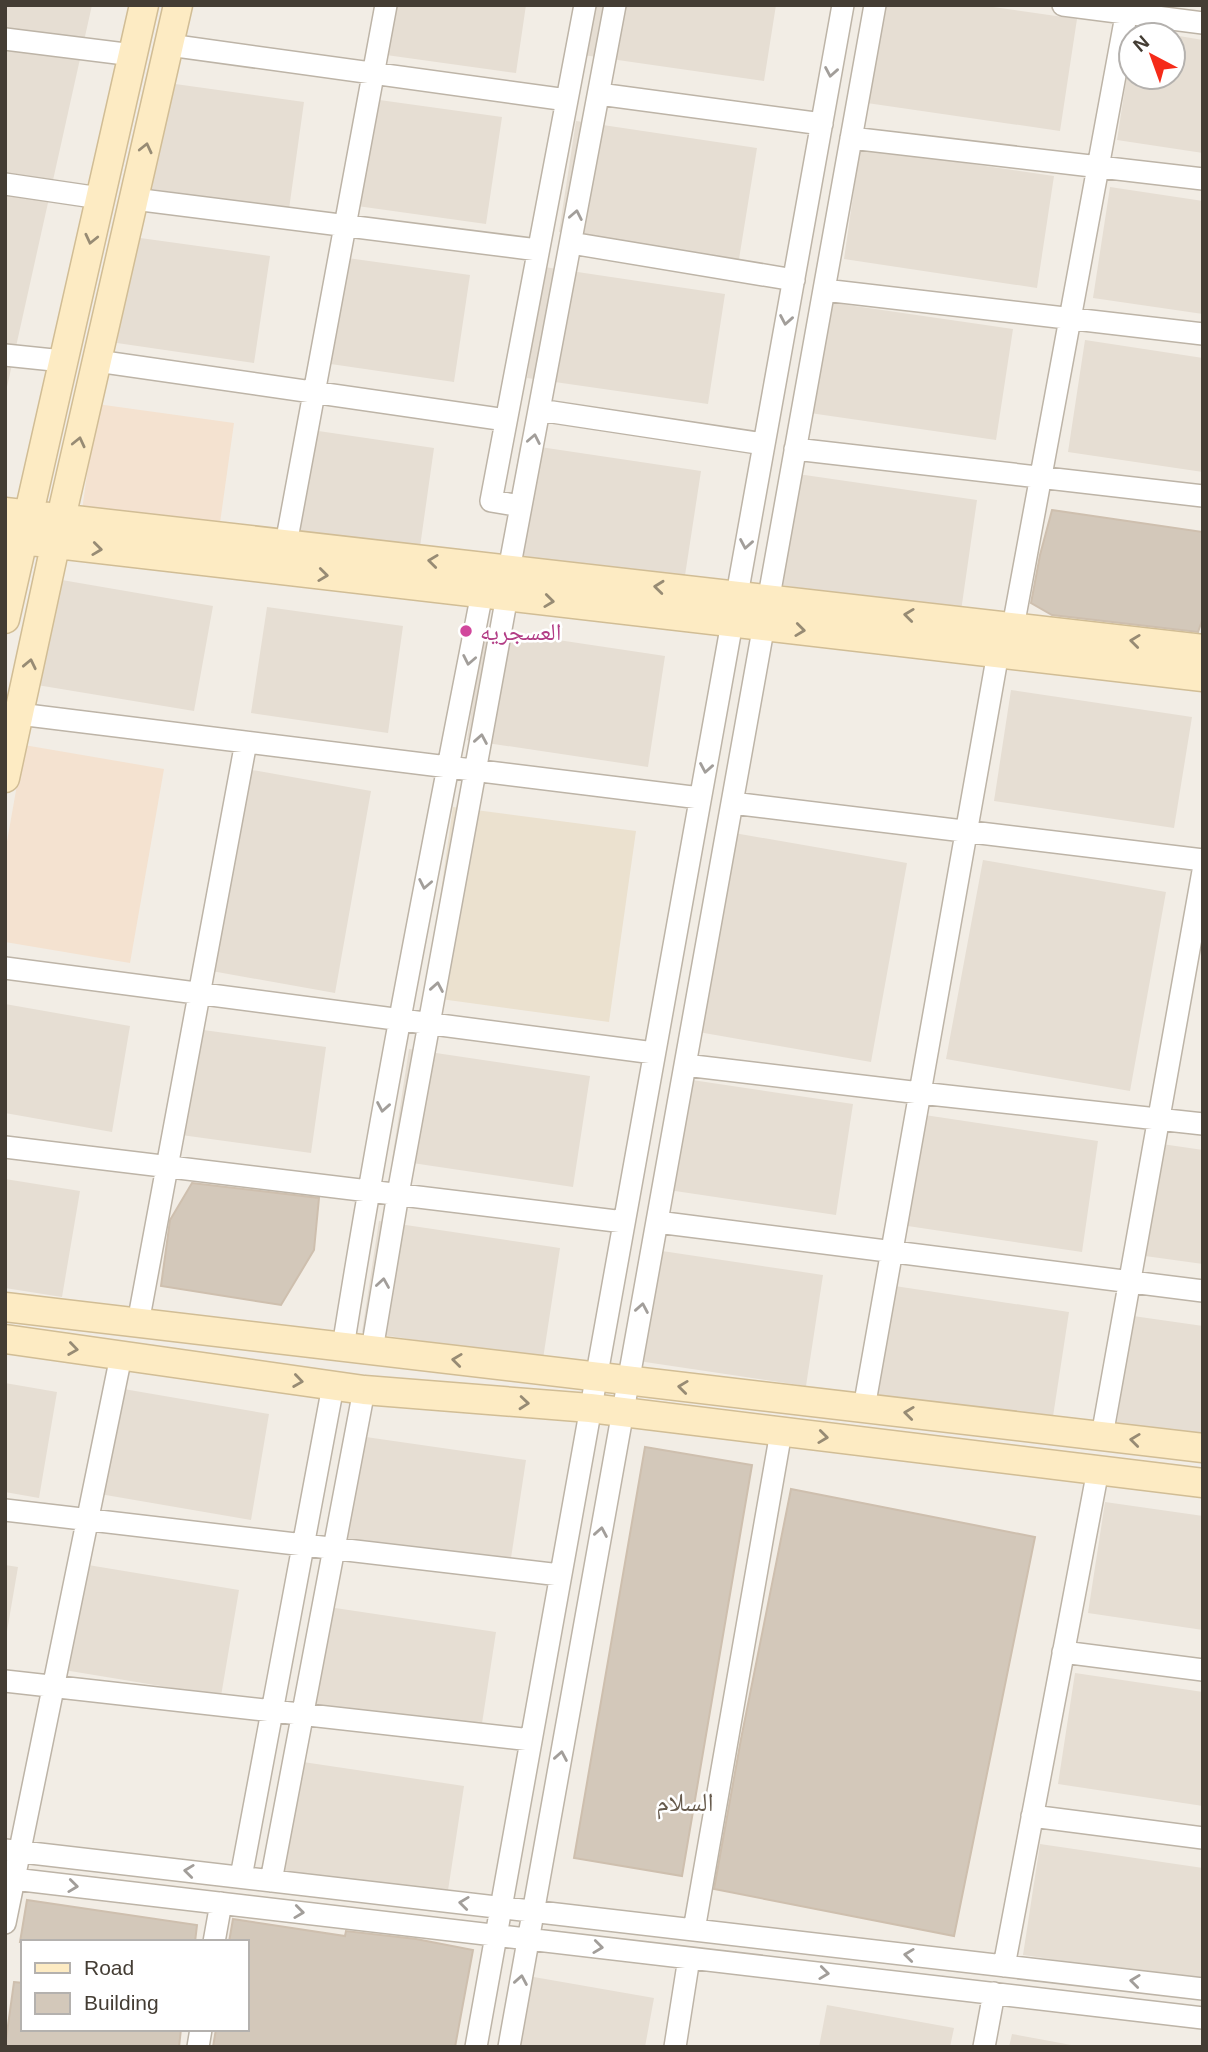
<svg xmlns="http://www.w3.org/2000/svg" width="1208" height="2052" viewBox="0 0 1208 2052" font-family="Arial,'Noto Naskh Arabic',sans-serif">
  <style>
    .residential { fill: #e6ded3 }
    .commercial { fill: #f4e2d0 }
    .education { fill: #ebe1cf }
    .building { fill: #d3c8ba; stroke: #cebfae; stroke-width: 2 }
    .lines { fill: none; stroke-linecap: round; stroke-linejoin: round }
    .minor-casing { stroke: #bdb4a7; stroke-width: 24 }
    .secondary-casing { stroke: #d1bd95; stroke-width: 31 }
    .minor { stroke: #fff; stroke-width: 21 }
    .secondary { stroke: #fdebc3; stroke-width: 28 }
    .oneway { stroke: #a29e9a }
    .oneway2 { stroke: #978b74 }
    .hotel-dot { fill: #d1479c; stroke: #fff; stroke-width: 2.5 }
    .labels { text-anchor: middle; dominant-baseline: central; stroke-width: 5; stroke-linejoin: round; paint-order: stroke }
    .hotel-label { font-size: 24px; fill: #b23c85; stroke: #fff; text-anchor: start }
    .neighbourhood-label { font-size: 26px; fill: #665a4c; stroke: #fff }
  </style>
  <rect width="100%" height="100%" fill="#f2ede5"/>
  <path class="residential" d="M5,5H92L5,396Z
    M386,5H526L516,73L379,54Z
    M591,5H776L764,81L583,55Z
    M882,5H979L1077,19L1060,131L867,103Z
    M1173,35L1203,40V153L1117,140L1131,49V77H1173Z
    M168,83L304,102L289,209L152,189Z
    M365,98L502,117L486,224L350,205Z
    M576,121L757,148L739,259L559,232Z
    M860,148L1054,176L1037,288L844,259Z
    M1110,187L1203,201V314L1093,298Z
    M133,237L270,256L254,363L117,343Z
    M333,256L470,275L454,382L317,362Z
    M544,267L725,294L708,404L527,378Z
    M820,301L1013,329L996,440L803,412Z
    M1085,340L1203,358V472L1068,452Z
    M298,428L434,448L419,554L282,535Z
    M520,444L701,471L684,582L503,555Z
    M784,472L977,500L961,611L767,583Z
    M56,579L213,606L194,711L37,685Z
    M267,607L403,626L388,733L251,713Z
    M484,629L665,656L648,767L467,740Z
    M1011,690L1192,717L1174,828L994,801Z
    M241,768L371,791L335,993L206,970Z
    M723,831L907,863L871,1062L687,1030Z
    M983,860L1166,892L1130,1091L946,1059Z
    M5,1004L130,1026L112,1132L5,1113Z
    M189,1028L326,1047L311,1153L174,1134Z
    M409,1049L590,1076L573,1187L392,1160Z
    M672,1077L853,1104L836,1215L655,1188Z
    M918,1114L1098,1141L1082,1252L901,1225Z
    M1162,1144L1203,1150V1264L1145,1256Z
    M5,1179L80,1191L62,1297L5,1288Z
    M379,1221L560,1248L543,1359L362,1332Z
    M642,1248L823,1275L806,1386L625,1359Z
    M888,1285L1069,1312L1052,1423L871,1396Z
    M1133,1316L1203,1326V1440L1116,1427Z
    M5,1383L57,1392L39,1498L5,1492Z
    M112,1387L269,1414L251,1520L94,1493Z
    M345,1434L526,1460L509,1571L328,1545Z
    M1105,1502L1203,1516V1630L1088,1613Z
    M82,1564L239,1590L221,1696L64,1670Z
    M5,1565L18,1567L5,1643Z
    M315,1605L496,1632L479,1743L298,1716Z
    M1075,1673L1203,1692V1806L1058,1784Z
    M283,1759L464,1786L447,1897L266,1870Z
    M1040,1844L1203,1868V1982L1023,1955Z
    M528,1976L654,1998L645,2047H515Z
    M827,2005L954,2028L950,2047H819Z
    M1012,2034L1082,2047H1009Z"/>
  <path class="commercial" d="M97,404L234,423L219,530L82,510Z
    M24,745L164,769L130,963L5,942V853Z"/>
  <path class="education" d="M453,807L636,831L609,1022L426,997Z"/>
  <path class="building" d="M1052,510L1203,532V618L1198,632L1052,615L1031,603L1040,555Z
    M192,1183L319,1198L314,1250L281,1305L161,1286L170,1220Z
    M645,1447L752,1465L682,1876L574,1858Z
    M791,1489L1035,1537L954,1936L714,1889L741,1739Z
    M27,1900L197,1925L195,1942H20Z
    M233,1919L345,1936L346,1931L416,1939L473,1950L455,2047H213L216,2029H247V1942H229Z
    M14,1982L23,1983V2029H181L179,2047H5Z"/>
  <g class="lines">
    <defs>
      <path id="minor" d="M1063,5L1203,23
        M5,39L133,55
        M169,45L567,100
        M599,94L822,124
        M851,138L1203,179
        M5,184L100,198
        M134,199L538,250
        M571,243L794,280
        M824,290L1203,334
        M5,355L63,361
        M97,361L506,420
        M539,410L764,444
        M795,449L1203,496
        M521,506L491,501L585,5
        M286,544L386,5
        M509,570L615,5
        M1013,627L1128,5
        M19,714L700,798
        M732,803L1203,860
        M5,968L654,1053
        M685,1065L920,1093L1203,1124
        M5,1147L624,1222
        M657,1222L1203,1291
        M138,1323L246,742
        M343,1347C383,1095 433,844 482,593
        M372,1350L398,1194L507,596
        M864,1408L998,653
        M1102,1436L1203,871
        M5,1510L560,1575
        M1063,1652L1203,1670
        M5,1681L531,1740
        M1032,1816L1203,1838
        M5,1850L1203,1989
        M241,1877L333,1386
        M5,1878L1203,2018
        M271,1881L364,1390
        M5,1923L121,1356
        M694,1930L781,1432
        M214,1942L221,1903
        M1004,1966L1098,1470
        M198,2047L201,2029
        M476,2047L843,5
        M509,2047L875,5
        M675,2047L689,1958
        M984,2047L994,1993"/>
      <path id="secondary" d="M5,512L1203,649
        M5,538L1203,677
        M5,619L144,5
        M5,778L61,518L178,5
        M5,1307L1203,1448
        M5,1339L364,1390L590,1408L1203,1483"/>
    </defs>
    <use href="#minor" class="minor-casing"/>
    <use href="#secondary" class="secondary-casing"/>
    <use href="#minor" class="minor"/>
    <use href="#secondary" class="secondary"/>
  </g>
  <defs><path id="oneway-chevron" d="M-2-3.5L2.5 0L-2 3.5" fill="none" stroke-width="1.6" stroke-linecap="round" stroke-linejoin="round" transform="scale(1.75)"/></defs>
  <g class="oneway">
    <use href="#oneway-chevron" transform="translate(831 72) rotate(100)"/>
    <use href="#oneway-chevron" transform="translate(576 215) rotate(-79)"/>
    <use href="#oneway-chevron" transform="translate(786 320) rotate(100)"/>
    <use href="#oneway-chevron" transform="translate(534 439) rotate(-79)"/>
    <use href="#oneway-chevron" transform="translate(746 544) rotate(100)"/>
    <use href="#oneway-chevron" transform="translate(469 660) rotate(101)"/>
    <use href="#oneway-chevron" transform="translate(481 739) rotate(-80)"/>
    <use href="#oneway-chevron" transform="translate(706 768) rotate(100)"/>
    <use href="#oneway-chevron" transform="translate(425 884) rotate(101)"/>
    <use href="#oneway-chevron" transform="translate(437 987) rotate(-80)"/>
    <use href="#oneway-chevron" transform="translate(383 1107) rotate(100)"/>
    <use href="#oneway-chevron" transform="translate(383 1283) rotate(-81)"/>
    <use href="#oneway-chevron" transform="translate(642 1308) rotate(-80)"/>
    <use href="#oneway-chevron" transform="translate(601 1532) rotate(-80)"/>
    <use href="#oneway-chevron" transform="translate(561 1756) rotate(-80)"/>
    <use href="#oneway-chevron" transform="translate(189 1871) rotate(-173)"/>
    <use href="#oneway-chevron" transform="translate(73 1886) rotate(7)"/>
    <use href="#oneway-chevron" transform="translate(464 1903) rotate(-173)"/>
    <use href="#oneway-chevron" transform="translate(299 1912) rotate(7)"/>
    <use href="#oneway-chevron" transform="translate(598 1947) rotate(7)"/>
    <use href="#oneway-chevron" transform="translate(909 1955) rotate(-173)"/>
    <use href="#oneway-chevron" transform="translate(824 1973) rotate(7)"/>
    <use href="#oneway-chevron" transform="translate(521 1980) rotate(-80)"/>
    <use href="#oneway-chevron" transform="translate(1135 1981) rotate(-173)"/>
  </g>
  <g class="oneway2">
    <use href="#oneway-chevron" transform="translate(146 148) rotate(-77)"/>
    <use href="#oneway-chevron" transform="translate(91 239) rotate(103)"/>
    <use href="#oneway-chevron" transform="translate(79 442) rotate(-77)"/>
    <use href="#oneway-chevron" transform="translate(97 549) rotate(7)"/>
    <use href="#oneway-chevron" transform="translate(433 561) rotate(-173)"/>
    <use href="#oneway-chevron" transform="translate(323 575) rotate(7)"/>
    <use href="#oneway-chevron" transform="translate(659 587) rotate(-174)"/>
    <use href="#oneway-chevron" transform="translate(549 601) rotate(7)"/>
    <use href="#oneway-chevron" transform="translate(909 615) rotate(-173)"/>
    <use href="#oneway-chevron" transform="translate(800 630) rotate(7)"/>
    <use href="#oneway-chevron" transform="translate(1135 641) rotate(-173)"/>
    <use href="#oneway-chevron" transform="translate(30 664) rotate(-78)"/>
    <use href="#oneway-chevron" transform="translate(73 1349) rotate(8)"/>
    <use href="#oneway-chevron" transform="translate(457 1360) rotate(-173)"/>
    <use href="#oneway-chevron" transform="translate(298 1381) rotate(8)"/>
    <use href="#oneway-chevron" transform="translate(683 1387) rotate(-173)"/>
    <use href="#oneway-chevron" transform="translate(524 1403) rotate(5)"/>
    <use href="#oneway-chevron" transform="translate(909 1413) rotate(-173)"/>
    <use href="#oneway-chevron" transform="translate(823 1437) rotate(7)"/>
    <use href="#oneway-chevron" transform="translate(1135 1440) rotate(-173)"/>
  </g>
  <circle class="hotel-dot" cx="466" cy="631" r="7"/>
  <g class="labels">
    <g class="hotel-label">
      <text x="480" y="631">العسجريه</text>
    </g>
    <g class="neighbourhood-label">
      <text x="685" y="1802">السلام</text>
    </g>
  </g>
  <rect width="1208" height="2052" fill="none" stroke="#443d34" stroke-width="14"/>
  <rect x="21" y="1940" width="228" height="91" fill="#ffffff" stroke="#b4b1ae" stroke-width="2"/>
  <rect x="35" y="1963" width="35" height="10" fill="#fdebc3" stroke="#b4b1ae" stroke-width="2"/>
  <text x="84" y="1975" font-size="21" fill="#443d34">Road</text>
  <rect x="35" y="1993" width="35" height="21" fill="#d3c8ba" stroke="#b4b1ae" stroke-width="2"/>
  <text x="84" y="2010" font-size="21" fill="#443d34">Building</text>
  <g transform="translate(1152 56) rotate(319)"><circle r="33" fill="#ffffff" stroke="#b4b1ae" stroke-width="2"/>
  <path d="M0-5L12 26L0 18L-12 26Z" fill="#f52b19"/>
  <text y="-10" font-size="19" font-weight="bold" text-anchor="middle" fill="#443d34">N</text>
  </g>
</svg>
